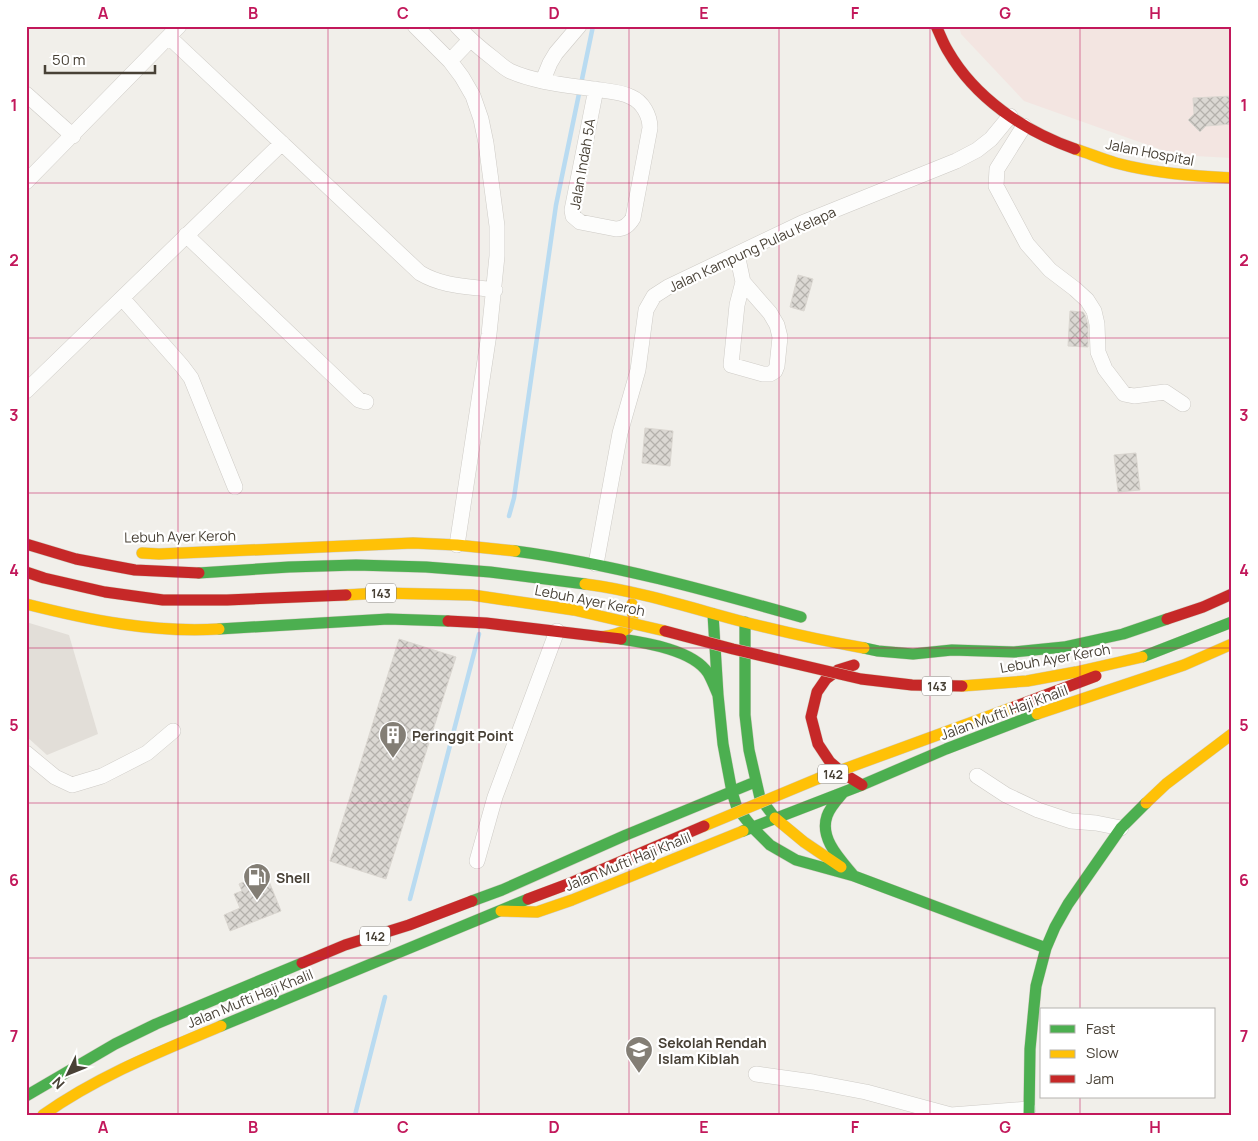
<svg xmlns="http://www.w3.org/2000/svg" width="1258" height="1141" viewBox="0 0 1258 1141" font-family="Manrope,sans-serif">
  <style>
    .industrial { fill: #e2ded8 }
    .medical { fill: #f3e5e1 }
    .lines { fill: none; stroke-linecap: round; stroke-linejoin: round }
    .stream { stroke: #b9dbf1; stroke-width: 4.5 }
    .building { fill: url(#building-cross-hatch); stroke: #dad6d0 }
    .street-casing { stroke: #cecbc6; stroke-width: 16 }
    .fast-casing { stroke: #d1ccc1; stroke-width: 12 }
    .slow-casing { stroke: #d1ccc1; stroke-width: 12 }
    .jam-casing { stroke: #d1ccc1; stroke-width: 12 }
    .street { stroke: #fdfdfc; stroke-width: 15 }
    .fast { stroke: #4caf50; stroke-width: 11 }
    .slow { stroke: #ffc107; stroke-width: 11 }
    .jam { stroke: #c62828; stroke-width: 11 }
    .slow-bridge-casing { stroke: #d4cbb7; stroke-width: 12; stroke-linecap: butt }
    .jam-bridge-casing { stroke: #d4cbb7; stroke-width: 12; stroke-linecap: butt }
    .slow-bridge { stroke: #ffc107; stroke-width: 11 }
    .jam-bridge { stroke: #c62828; stroke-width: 11 }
    .grid { fill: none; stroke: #c2185b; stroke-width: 1; stroke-opacity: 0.55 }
    .labels { text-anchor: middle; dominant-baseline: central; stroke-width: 4.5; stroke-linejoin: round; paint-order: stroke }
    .shield { fill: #fff; stroke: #7f7a72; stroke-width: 1 }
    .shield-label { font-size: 12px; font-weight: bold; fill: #484136 }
    .street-label { font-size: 14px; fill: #484136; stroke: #fff }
    .poi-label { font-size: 14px; font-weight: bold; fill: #484136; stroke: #fff; text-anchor: start }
    .neatline { fill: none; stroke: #c2185b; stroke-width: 2 }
    .grid-label { font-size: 16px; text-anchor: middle; font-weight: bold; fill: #c2185b }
  </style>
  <defs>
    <pattern id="building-cross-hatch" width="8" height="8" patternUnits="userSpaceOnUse" patternTransform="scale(1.25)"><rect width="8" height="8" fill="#dbd8d3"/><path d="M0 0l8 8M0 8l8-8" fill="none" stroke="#b4b1ac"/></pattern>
  </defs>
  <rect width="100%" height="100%" fill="#f1efea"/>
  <path class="industrial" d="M26,622L69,635L98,734L47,755L26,736Z"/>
  <path class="medical" d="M959,26H1232V158L1176,155L1024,101L961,34Z"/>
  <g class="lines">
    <path class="stream" d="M509,516L514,498L556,205L593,26
      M410,899L479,634
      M355,1115L385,997"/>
  </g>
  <path class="building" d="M1232,96V124L1206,126L1200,132L1188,120L1194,114L1193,98Z
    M798,275L813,279L804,311L790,307Z
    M1070,311L1083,312L1085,315L1088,325V347L1068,346Z
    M645,428L673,431L670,466L642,463Z
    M1136,453L1140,490L1118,492L1114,455Z
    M399,639L456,657L386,879L330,861Z
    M264,869L281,911L230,931L224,915L240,908L234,894L242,891L239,884L252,878L251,875Z"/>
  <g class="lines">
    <defs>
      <path id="street" d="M415,26L450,61L462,77L473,96L481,119L486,143L497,226V256L489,334L457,545
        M457,26C469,39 481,49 494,59C499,63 504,68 510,71C534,82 566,85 593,89C605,91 620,91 631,97C643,102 650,116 650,128L633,218C629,225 624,229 616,229L580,222L573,216L572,210L596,89
        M169,37L420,273C444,287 467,286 495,290
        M450,61L470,40
        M543,80L550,63L556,53L579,26
        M26,94L73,136
        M1024,126L997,169L996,186L1027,244L1050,270L1075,289L1087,300L1094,311L1097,324L1098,352L1105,369L1124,394L1134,396L1165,392L1183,404
        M26,182L179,26
        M186,235L359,400L366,402
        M737,254L743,282L770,313L777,325L780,337L777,366L775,371L770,374H763L731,365L737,305L743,282
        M122,298L182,366L191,378L235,487
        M26,391L282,143
        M596,564L620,433L638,370L646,310L654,296L668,287L802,223L956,161L977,150L991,139L1010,116
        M26,753L55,777L72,785L102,776L147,753L173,731
        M977,776L1006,795L1038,810L1071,821L1096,823L1121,828
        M477,861L495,797L557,631
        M756,1074L813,1082L866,1092L951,1115L1028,1109"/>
      <path id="fast" d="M515,551C612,564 706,590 801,617
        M199,573L289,567L356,565L426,567L490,572L585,584
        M713,614L718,695L723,744L732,792L737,808L752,827
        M745,622V715L749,750L760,798L775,818
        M219,629L388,619L448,621
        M621,639C647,643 693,650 708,673C712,680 715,688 718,695
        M864,648L878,651L913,654L952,650L1014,652L1064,647L1123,634L1167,619
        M1142,657L1232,622
        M843,793C837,800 830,807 827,816C819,839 841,860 854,876
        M752,827L770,845L796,860L854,876L1046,948
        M743,831L862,785L946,749L1037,714
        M472,901L502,890L626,835L755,782
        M221,1026L528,899
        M26,1096L115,1044L156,1024L302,963
        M1029,1115L1030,1049L1036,986L1046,948L1055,927L1068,904L1121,828L1146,803"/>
      <path id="slow" d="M1075,149C1088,153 1102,159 1116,163C1153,173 1193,176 1232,178
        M142,553L159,554L413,543L457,545L515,551
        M585,584C639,591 691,608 744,622C784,632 824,641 864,648
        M26,604C89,620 153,633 219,629
        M601,637C623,634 637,629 632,604
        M1037,714L1184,665L1232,644
        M1146,803L1166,784L1232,734
        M775,818L804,842L841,867
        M501,911L537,912L572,900L743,831
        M43,1115C98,1076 159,1052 221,1026"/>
      <path id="jam" d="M936,26C940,34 943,43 948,51C975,98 1024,131 1075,149
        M26,544L76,559L135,570L199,573
        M1167,619L1203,607L1232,594
        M448,621L486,623L621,639
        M854,665L838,670L826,679L817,692L811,717L818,744L830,762L844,774L862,785
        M302,963L345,945L409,925L472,901"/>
    </defs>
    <use href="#street" class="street-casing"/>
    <use href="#fast" class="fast-casing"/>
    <use href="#slow" class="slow-casing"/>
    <use href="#jam" class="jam-casing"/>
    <use href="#street" class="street"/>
    <use href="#fast" class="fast"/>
    <use href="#slow" class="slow"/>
    <use href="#jam" class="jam"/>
    <defs>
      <path id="slow-bridge" d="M346,595L380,593L472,595L574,610L665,631
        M962,686L1027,681L1076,672L1142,657
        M704,826L817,779L1014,707"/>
      <path id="jam-bridge" d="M26,572L44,578L105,592L163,600H227L346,595
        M665,631L733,649L861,679L912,685L962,686
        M1014,707L1096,676
        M528,899L568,884L704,826"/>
    </defs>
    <use href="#slow-bridge" class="slow-bridge-casing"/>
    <use href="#jam-bridge" class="jam-bridge-casing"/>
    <use href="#slow-bridge" class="slow-bridge"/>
    <use href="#jam-bridge" class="jam-bridge"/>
  </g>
  <path class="grid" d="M178,26V1115M328,26V1115M479,26V1115M629,26V1115M779,26V1115M930,26V1115M1080,26V1010M26,183H1232M26,338H1232M26,493H1232M26,648H1232M26,803H1232M26,958H1232M1080,1097V1115"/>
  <defs>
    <symbol id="building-pin" viewBox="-11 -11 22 30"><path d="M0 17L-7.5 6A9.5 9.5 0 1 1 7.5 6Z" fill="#837e75" stroke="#fff"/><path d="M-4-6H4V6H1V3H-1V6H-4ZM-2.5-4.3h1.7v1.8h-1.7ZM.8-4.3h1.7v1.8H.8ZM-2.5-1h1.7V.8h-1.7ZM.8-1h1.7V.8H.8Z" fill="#fff"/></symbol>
    <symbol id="fuel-pin" viewBox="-11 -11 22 30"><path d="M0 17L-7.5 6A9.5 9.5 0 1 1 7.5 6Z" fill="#837e75" stroke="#fff"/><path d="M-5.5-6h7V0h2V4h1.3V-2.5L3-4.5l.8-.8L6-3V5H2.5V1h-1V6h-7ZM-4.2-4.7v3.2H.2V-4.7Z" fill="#fff"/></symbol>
    <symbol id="school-pin" viewBox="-11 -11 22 30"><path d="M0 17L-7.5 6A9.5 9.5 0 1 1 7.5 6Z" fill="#837e75" stroke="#fff"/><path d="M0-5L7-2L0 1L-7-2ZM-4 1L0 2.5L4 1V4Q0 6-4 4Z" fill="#fff"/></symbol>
  </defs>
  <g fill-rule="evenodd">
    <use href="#building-pin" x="377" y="719" width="32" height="43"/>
    <use href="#fuel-pin" x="241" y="861" width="32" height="43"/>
    <use href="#school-pin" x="623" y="1034" width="32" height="43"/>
  </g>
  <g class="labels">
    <g class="shield">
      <rect x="366" y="583.5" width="30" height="19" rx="4"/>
      <rect x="922" y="676.5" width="30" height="19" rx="4"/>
      <rect x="818" y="764.5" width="30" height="19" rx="4"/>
      <rect x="360" y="926.5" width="30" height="19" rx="4"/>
    </g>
    <g class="shield-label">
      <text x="381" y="593">143</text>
      <text x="937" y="686">143</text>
      <text x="833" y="774">142</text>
      <text x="375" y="936">142</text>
    </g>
    <g class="street-label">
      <text transform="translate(1150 152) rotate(11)">Jalan Hospital</text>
      <text transform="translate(582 164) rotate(-80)">Jalan Indah 5A</text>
      <text transform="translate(752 249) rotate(-25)">Jalan Kampung Pulau Kelapa</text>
      <text transform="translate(180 536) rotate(-1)">Lebuh Ayer Keroh</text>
      <text transform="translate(590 600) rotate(11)">Lebuh Ayer Keroh</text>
      <text transform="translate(1055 658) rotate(-10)">Lebuh Ayer Keroh</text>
      <text transform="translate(1004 712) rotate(-20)">Jalan Mufti Haji Khalil</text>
      <text transform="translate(628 861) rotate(-22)">Jalan Mufti Haji Khalil</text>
      <text transform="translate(250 998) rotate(-22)">Jalan Mufti Haji Khalil</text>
    </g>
    <g class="poi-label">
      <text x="412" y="735">Peringgit Point</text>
      <text x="276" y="877">Shell</text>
      <text x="658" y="1042">Sekolah Rendah<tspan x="658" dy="16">Islam Kiblah</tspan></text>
    </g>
  </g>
  <rect width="1258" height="1141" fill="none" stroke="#ffffff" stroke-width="55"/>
  <rect x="1040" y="1008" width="175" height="90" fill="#ffffff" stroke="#b6b3af"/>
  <rect x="1050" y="1025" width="25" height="8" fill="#4caf50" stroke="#b6b3af"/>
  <text x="1086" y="1034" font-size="15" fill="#484136">Fast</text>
  <rect x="1050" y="1050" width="25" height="8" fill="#ffc107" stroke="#b6b3af"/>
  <text x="1086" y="1058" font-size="15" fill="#484136">Slow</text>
  <rect x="1050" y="1075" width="25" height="8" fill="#c62828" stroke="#b6b3af"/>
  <text x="1086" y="1084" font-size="15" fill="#484136">Jam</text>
  <g transform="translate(68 1074) rotate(227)" stroke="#ffffff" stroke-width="4" paint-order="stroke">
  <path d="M0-4L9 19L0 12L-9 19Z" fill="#484136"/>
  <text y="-8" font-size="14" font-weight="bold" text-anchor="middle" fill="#484136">N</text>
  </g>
  <path d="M45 65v8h110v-8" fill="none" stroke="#484136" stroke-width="2.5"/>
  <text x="52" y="65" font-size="15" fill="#484136" stroke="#ffffff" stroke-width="4" paint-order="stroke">50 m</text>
  <rect x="28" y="28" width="1202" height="1086" class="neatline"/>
  <g class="grid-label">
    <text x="103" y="19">A</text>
    <text x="253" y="19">B</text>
    <text x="403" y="19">C</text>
    <text x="554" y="19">D</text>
    <text x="704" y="19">E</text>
    <text x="855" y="19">F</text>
    <text x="1005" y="19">G</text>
    <text x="1155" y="19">H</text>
    <text x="14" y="111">1</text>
    <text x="1244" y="111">1</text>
    <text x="14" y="266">2</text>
    <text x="1244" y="266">2</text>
    <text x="14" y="421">3</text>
    <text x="1244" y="421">3</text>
    <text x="14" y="576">4</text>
    <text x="1244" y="576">4</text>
    <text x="14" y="731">5</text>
    <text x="1244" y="731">5</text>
    <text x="14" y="886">6</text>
    <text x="1244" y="886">6</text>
    <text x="14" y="1042">7</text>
    <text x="1244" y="1042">7</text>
    <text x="103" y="1133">A</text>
    <text x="253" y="1133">B</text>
    <text x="403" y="1133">C</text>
    <text x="554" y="1133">D</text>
    <text x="704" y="1133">E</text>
    <text x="855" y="1133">F</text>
    <text x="1005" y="1133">G</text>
    <text x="1155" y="1133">H</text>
  </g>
</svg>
